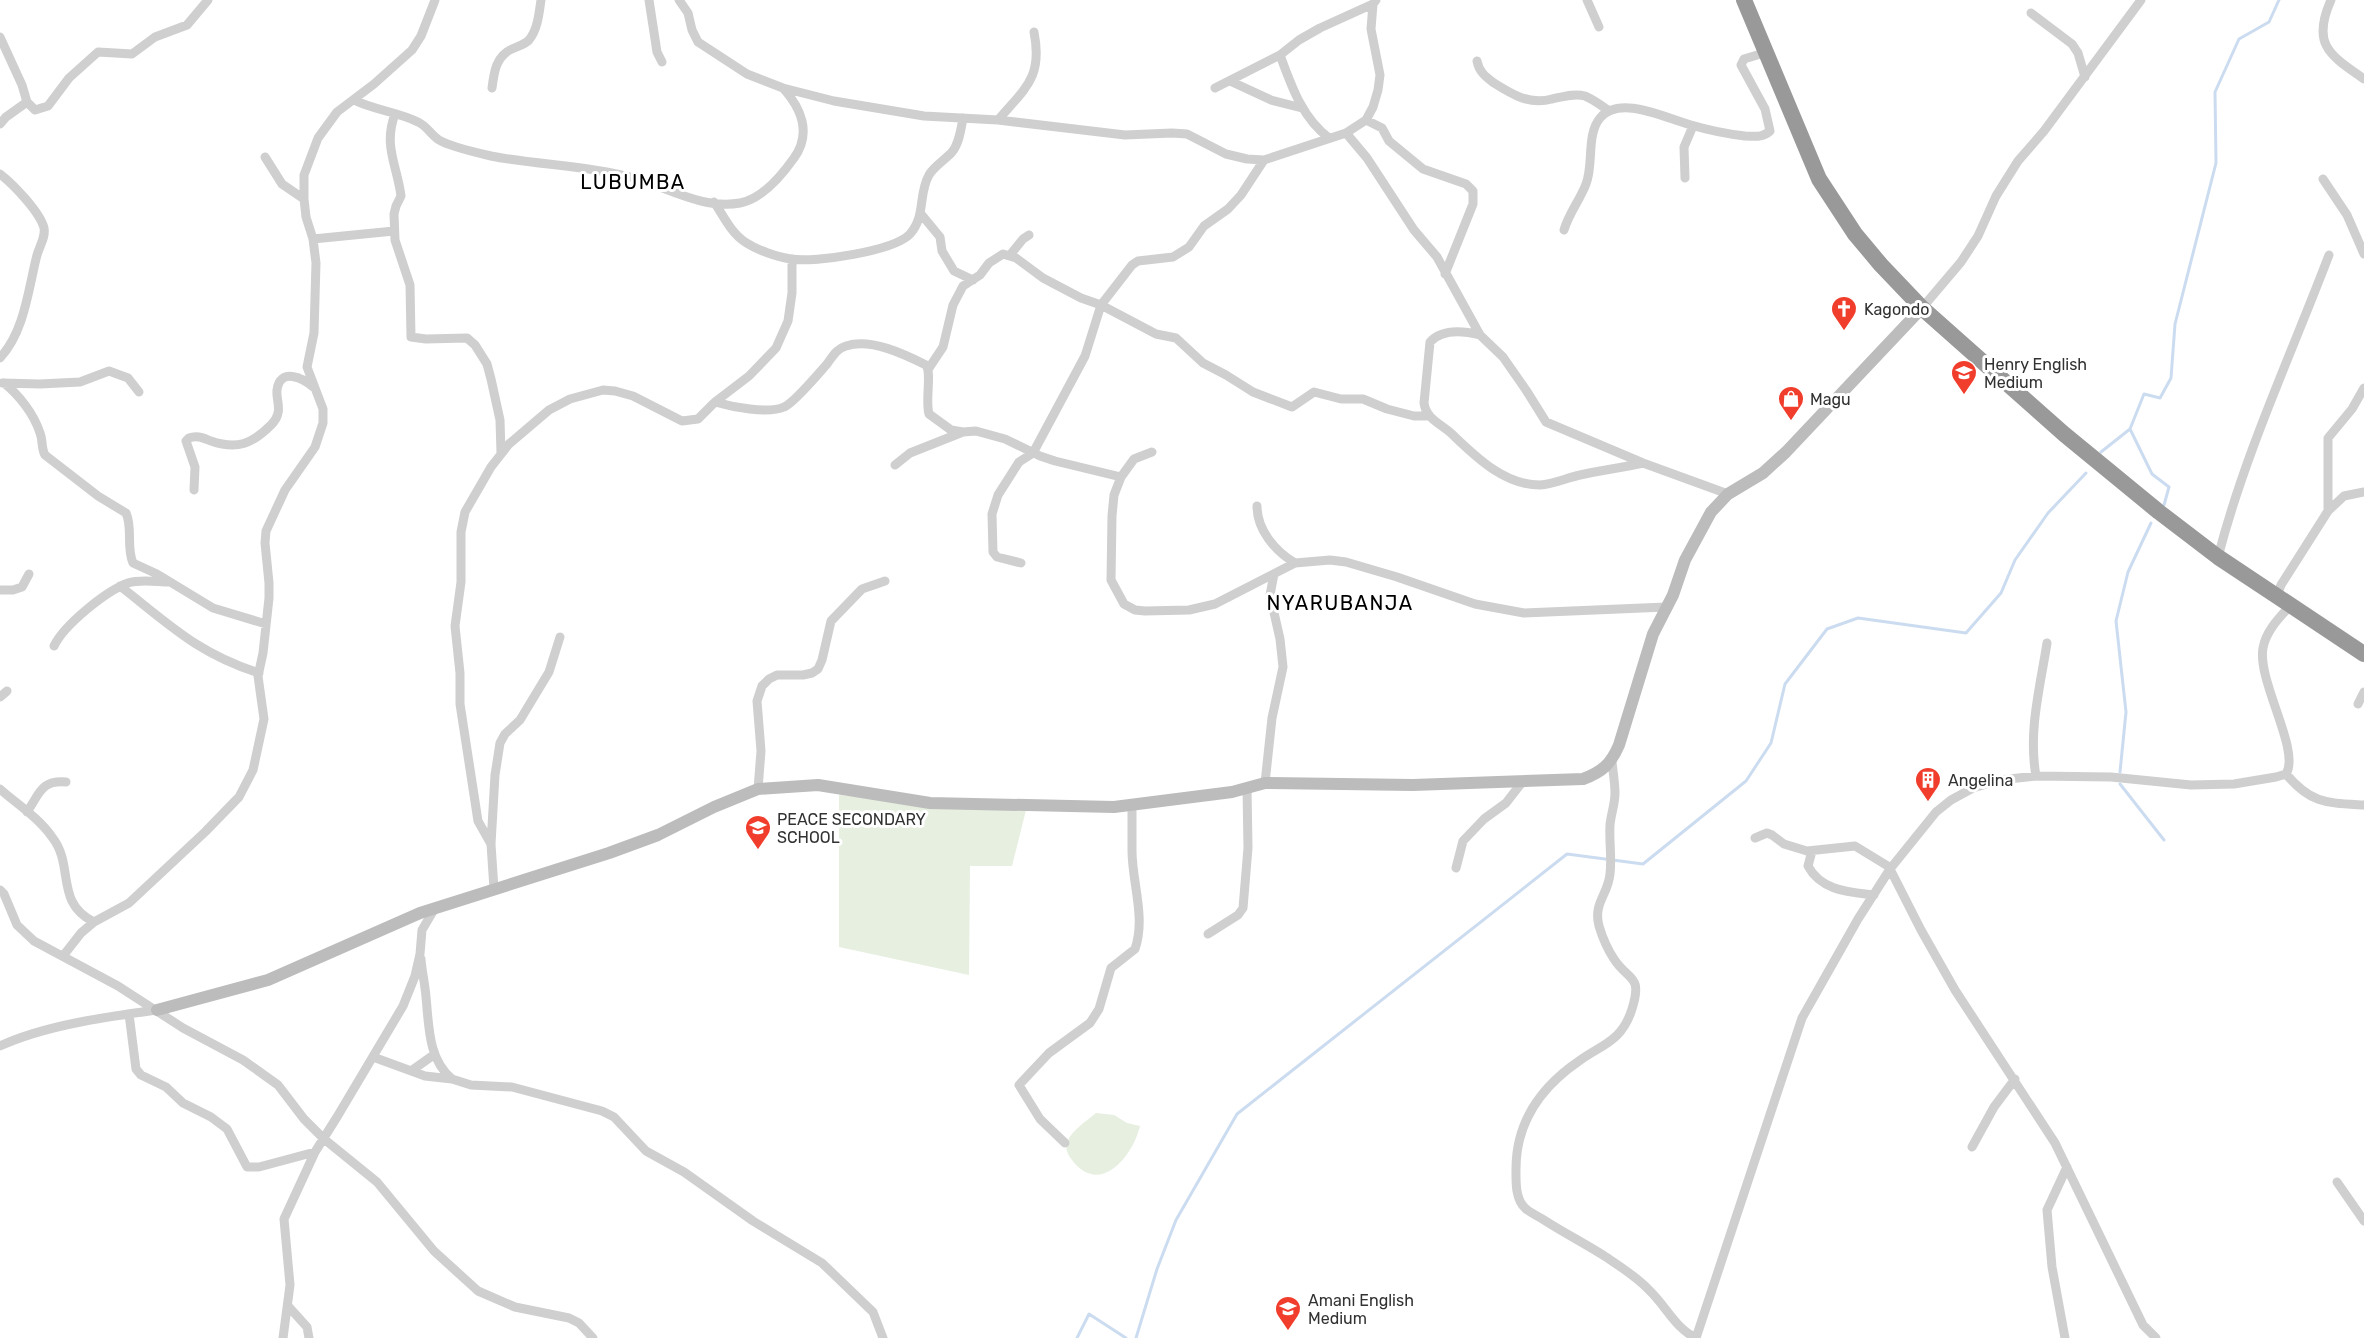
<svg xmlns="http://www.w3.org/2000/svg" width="2364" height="1338" viewBox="0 0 2364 1338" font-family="Rubik,sans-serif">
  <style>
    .green { fill: #e6efe0 }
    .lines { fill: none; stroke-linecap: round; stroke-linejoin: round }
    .stream { stroke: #ccdcf0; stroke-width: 3 }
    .street { stroke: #cfcfcf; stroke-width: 9 }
    .secondary { stroke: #bcbcbc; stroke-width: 12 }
    .highway { stroke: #999; stroke-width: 16 }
    .labels { text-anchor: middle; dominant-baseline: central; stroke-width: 6; stroke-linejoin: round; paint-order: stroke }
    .poi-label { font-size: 16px; fill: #323232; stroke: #fff; text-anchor: start }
    .quarter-label { font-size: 20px; letter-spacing: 1.5px; fill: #000; stroke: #fff }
  </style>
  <rect width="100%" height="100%" fill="#fff"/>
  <path class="green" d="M839,795L1026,810L1012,866H970L969,975L839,947Z
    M1096,1113L1114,1115L1127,1123L1140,1126C1133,1156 1100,1197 1072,1160C1068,1155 1065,1150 1067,1143C1071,1130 1087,1121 1096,1113Z"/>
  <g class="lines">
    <path class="stream" d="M2130,429L2152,474L2169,487L2164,505
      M2101,452L2130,429L2144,394L2160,398L2171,378L2175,324L2216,163L2215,92L2239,39L2269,22L2279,0
      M2120,772L2126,712L2116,621L2128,572L2151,523
      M2120,784L2164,840
      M1077,1338L1089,1314L1126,1338
      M1136,1338L1157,1269L1176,1220L1237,1114L1567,854L1643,864L1746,781L1771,743L1785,684L1827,629L1858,618L1966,633L2001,593L2015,560L2048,513L2086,473"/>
    <path class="street" d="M649,0L657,52L662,62
      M679,0L688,13L692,30L698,42L747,74L783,88L834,101L924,116L998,120L1125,135L1172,133L1187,134L1226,154L1247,159L1264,160L1346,133L1366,120L1373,107L1378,90L1380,75L1371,29L1373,4
      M1587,0L1599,27
      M2331,0C2311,45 2330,55 2364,79
      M2031,13L2072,44L2078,53L2085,77
      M0,37L22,85L27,102L35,110L48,106L69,78L98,52L132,54L155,37L187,25L208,0
      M1280,55C1291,85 1302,118 1329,138
      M1477,61C1479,72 1486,77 1494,83C1513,95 1529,105 1552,99C1562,97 1574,93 1585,96C1593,99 1602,106 1609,111
      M1230,81L1271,100L1302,108
      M492,88C494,72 496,56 512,49C518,46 524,45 529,40C538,29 539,13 541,0
      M1215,88L1280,55L1299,40L1320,28L1373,4L1376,0
      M354,100C374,110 398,112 418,122C427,126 431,135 439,140C449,146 478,153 491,156C537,165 584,165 630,177C665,186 702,210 740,203C762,199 782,175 794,158C812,133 801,108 783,88
      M395,114C383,146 397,165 401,196L396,206L394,214L395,240L410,285L411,337L426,339L467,338L475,345L487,364L491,379L500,420L501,453
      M998,120C1025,88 1043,78 1034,32
      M1366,120L1382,128L1389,141L1423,169L1466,184L1473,191V204L1445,274
      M0,124L6,117L27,102
      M1346,133L1367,158L1414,230L1437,257L1480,335L1503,357L1526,390L1546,422L1643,463L1728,494
      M265,157L282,184L304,199
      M0,174C13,184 40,212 44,228C46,238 38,248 36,259C28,292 24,332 0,358
      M1685,178L1684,147L1693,126
      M2323,179L2347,215L2364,254
      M714,202C723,215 731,233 745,242C757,250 777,257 791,259C815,263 894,251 910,234C926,216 918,194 929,175C934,166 945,160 952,152C959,144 961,129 963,118
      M921,214L940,237L942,251L954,271L973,280
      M1564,230C1569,213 1580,200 1586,184C1594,164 1586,135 1600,118C1620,94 1667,119 1691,125C1708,130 1727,134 1745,136C1755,136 1762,138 1770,131L1765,109L1741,65L1744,59L1764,53
      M313,239L394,231
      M1010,255L1023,239L1029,235
      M1922,308L1961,262L1978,236L1996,196L2018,161L2044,131L2141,0
      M1480,335C1464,331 1442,329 1430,342L1424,403C1426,420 1444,425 1454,436C1477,458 1505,485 1540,485C1554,484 1566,478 1580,475C1601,470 1622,468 1643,463
      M929,368L943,347L953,305L963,286L980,275L989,263L1003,254L1016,258L1043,278L1081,298L1101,305L1156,334L1176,338L1203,363L1226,375L1253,392L1292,407L1314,392L1341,399H1363L1387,409L1414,416H1429
      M2,383L40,384L80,382L109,371L128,378L139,392
      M4,383C19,395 34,414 40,433C43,440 41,448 45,455L98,496L126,513C133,528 126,547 133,563L157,574L213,608L266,624
      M715,402C732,407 768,414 784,407C794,403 819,373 827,364C833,356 836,349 846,346C871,338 904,354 926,365C932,373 925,400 929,414L951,430L963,432
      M1152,452L1134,459L1121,477L1114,495L1112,516L1111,580L1124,604L1135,610L1145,611L1189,610L1215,604L1295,563
      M895,465L910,453L963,432L976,431L1005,439L1040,456L1055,461L1121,477
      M194,490L195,467L186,441L189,438C197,435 203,438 211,441C237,450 252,444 271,425C274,422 277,418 278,413C280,405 276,398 277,390C280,367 303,378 313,387
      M1257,506C1257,530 1275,551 1295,563L1330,560L1346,562L1397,577L1475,604L1524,613L1666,607
      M2328,511L2344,496L2364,492
      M2218,557C2245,453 2291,355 2329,255
      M1021,563L997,557L993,552L992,514L998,495L1019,462L1033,453L1085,356L1101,305L1132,265L1138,261L1173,257L1189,247L1204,226L1228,209L1241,195L1264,160
      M120,586C170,625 197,653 259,673
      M0,590H13L22,587L29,574
      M2277,595L2281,585L2328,511V438L2352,409L2364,388
      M54,646C64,625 106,591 128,583C140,579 157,582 170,582
      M0,697L7,691
      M2358,704L2364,692
      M1612,762C1613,772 1615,783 1615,793C1615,804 1611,814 1610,825C1609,841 1612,858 1610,874C1608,895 1593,903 1599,926C1602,936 1608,950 1614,959C1628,981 1643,974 1632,1009C1622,1041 1603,1044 1579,1061C1541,1087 1516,1121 1516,1169C1516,1181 1515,1199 1525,1208C1530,1213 1538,1216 1544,1220C1564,1233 1586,1244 1606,1257C1621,1267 1637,1277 1649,1290C1666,1306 1675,1328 1696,1338
      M2286,774C2311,804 2327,803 2364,805
      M2036,776C2028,731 2040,688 2047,643
      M1265,783L1272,718L1283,667L1280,639L1270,595L1274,574
      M0,789C17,804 39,818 52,837C75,866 54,902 94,922
      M758,789L761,751L757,701L762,686L769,679L777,675H803L812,673L818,669L822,660L831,621L862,589L885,581
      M27,812C40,793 41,780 66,782
      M1755,838L1767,833L1772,835L1784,844L1807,851L1855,846L1891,868
      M491,844L478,821L460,704V673L455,626L461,582V532L465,512L491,467L509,444L549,410L570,399L603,390L615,391L633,396L682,421L698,419L715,402L749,376L776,348L788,321L792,293V259
      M1812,851L1808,866C1821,891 1850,892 1874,895
      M1456,868L1463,841L1484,819L1506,803L1523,781
      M1890,869L1921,930L1955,990L2055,1143L2143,1325L2156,1338
      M494,889L491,844L495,775L500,743L505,734L520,720L549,672L560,637
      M0,890L4,894L17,925L34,941L118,986L183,1028L243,1060L278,1085L304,1119L324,1139L377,1182L434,1251L478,1291L515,1307L569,1318L579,1323L593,1338
      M1208,934L1238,915L1243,908L1248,848L1247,788
      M63,956L81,933L94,922L129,903L205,832L239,797L253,770L264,719L258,676L263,653L269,598V583L265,543L266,531L285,490L315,447L323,423V409L307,367L314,333L316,263L313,239L306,217L304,199V175L318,138L337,112L374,84L412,50L421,36L435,0
      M421,959C422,972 425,984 426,997C429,1026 428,1059 452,1079
      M129,1014L136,1069L141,1075L166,1087L183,1103L211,1117L227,1129L247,1167H259L315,1152
      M0,1046C46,1025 106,1017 157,1010
      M373,1057L425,1076L452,1079L471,1085L512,1087L602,1111L614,1117L646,1151L684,1172L753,1221L822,1263L873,1312L883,1338
      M411,1071L435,1054
      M1065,1143L1040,1119L1019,1085L1049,1053L1090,1023L1099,1009L1111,968L1135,949C1146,918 1132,882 1132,851C1132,835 1132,820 1132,804
      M1972,1147L1994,1107L2015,1079
      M2337,1182L2364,1221
      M288,1306L307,1327L309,1338
      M283,1338L290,1285L284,1219L315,1152L337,1117L403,1006L415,976L420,954L422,930L435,908
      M1696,1338L1802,1018L1858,919L1890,869L1936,812L1951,800L1973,788L2000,780L2036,776L2111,777L2191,785L2234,784L2276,777L2286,774C2301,751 2257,681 2263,648C2266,631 2279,618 2290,606
      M2065,1338L2052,1267L2047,1210L2067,1167"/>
    <path class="secondary" d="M157,1010L268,980L420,913L609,853L658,835L714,807L758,789L818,785L930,803L1114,807L1232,792L1265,783L1413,785L1583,779C1602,772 1611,764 1619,745L1653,634L1673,595L1685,560L1711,512L1728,494L1763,473L1786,452L1922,308"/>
    <path class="highway" d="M1744,0L1819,179L1855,234L1881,265L1922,308L2064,434L2159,512L2218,557L2364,654"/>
  </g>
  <defs>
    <symbol id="church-pin" viewBox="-11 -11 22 30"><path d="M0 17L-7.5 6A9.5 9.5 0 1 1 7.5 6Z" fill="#f13d2c" stroke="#fff"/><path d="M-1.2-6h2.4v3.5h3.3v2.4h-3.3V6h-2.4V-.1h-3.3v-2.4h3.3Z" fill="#fff"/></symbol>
    <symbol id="school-pin" viewBox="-11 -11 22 30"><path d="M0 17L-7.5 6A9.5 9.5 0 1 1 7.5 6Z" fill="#f13d2c" stroke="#fff"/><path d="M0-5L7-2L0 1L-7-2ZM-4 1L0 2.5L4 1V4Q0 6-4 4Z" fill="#fff"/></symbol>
    <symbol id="shop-pin" viewBox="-11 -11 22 30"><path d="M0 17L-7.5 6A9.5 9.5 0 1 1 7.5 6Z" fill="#f13d2c" stroke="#fff"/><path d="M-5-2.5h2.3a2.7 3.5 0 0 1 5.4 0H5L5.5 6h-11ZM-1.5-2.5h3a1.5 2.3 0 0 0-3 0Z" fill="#fff"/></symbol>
    <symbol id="building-pin" viewBox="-11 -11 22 30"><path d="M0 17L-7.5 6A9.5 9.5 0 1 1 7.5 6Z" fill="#f13d2c" stroke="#fff"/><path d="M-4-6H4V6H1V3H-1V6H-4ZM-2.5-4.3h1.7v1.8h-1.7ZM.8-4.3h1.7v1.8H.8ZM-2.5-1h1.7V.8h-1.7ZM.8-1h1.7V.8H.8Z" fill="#fff"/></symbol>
  </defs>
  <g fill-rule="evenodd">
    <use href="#church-pin" x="1829" y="294" width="30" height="40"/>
    <use href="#school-pin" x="1949" y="358" width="30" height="40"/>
    <use href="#shop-pin" x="1776" y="384" width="30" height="40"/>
    <use href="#building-pin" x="1913" y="765" width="30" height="40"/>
    <use href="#school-pin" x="743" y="813" width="30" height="40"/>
    <use href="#school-pin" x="1273" y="1294" width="30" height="40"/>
  </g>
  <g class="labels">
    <g class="poi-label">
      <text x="1864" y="309">Kagondo</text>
      <text x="1984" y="364">Henry English<tspan x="1984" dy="18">Medium</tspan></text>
      <text x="1810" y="399">Magu</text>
      <text x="1948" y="780">Angelina</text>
      <text x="777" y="819">PEACE SECONDARY<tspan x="777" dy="18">SCHOOL</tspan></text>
      <text x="1308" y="1300">Amani English<tspan x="1308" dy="18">Medium</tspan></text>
    </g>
    <g class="quarter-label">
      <text x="633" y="182">LUBUMBA</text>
      <text x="1340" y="603">NYARUBANJA</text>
    </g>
  </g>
</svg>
